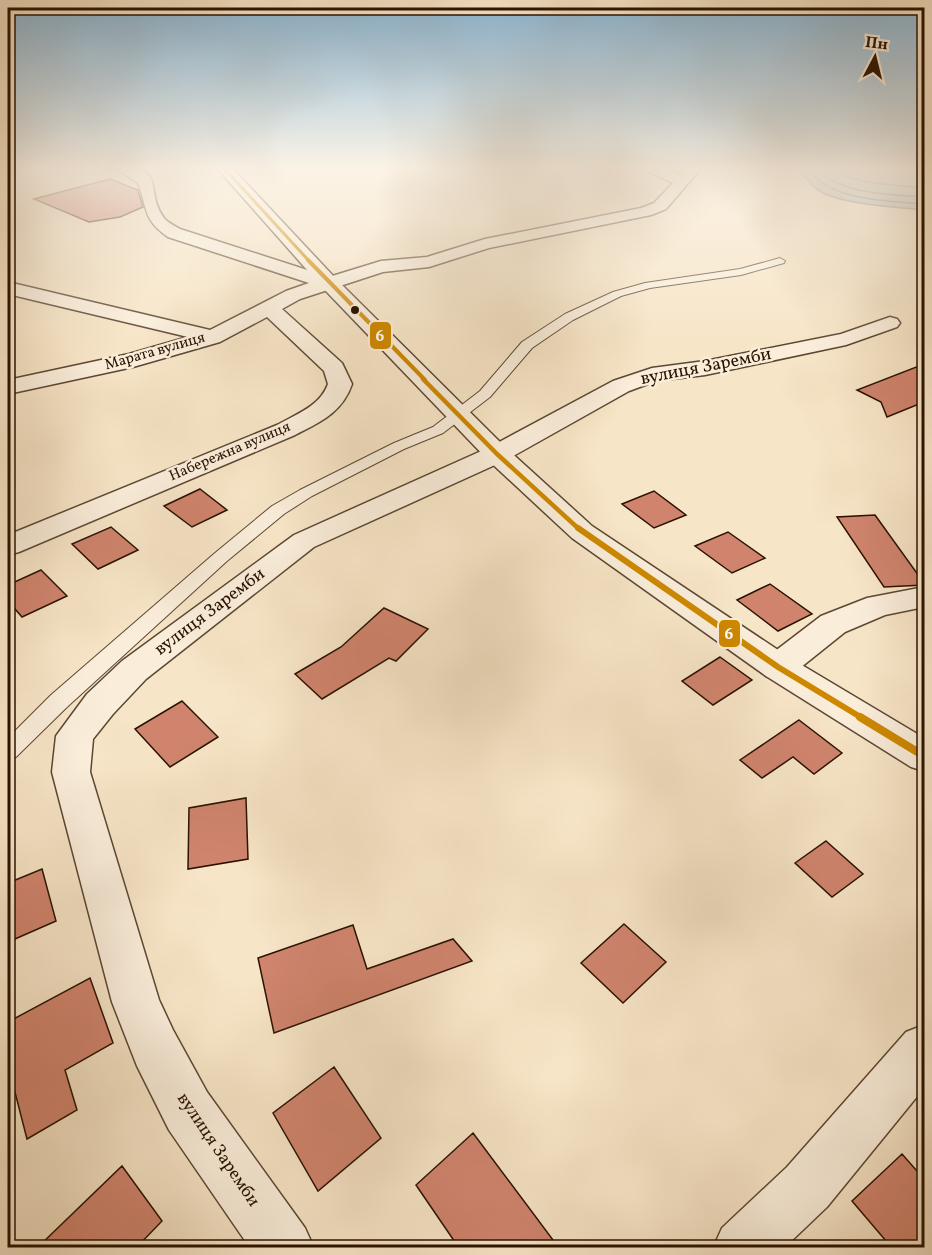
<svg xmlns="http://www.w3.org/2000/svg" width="932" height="1255" viewBox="0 0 932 1255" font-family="Vollkorn,serif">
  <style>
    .water { fill: #a1bdbe; stroke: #717972; stroke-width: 1.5 }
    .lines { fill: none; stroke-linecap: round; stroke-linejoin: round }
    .shore { stroke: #65685f; stroke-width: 1.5 }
    .building { fill: #d0846e; stroke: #291200; stroke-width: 1.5 }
    .service-casing { stroke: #5c4732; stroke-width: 2 }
    .minor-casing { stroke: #5c4732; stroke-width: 3 }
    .tertiary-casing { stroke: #5c4732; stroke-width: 3 }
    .service { fill: #faeedb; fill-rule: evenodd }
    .minor { fill: #faeedb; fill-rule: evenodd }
    .tertiary { fill: #faeedb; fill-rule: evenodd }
    .bus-1-far4-casing { stroke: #faeedb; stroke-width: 5 }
    .bus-1-far3-casing { stroke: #faeedb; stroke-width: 7 }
    .bus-1-far2-casing { stroke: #faeedb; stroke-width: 8 }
    .bus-1-far1-casing { stroke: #faeedb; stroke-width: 10 }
    .bus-1-casing { stroke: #faeedb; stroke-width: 12 }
    .bus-1-far4 { stroke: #ce8800; stroke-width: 3 }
    .bus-1-far3 { stroke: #ce8800; stroke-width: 4 }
    .bus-1-far2 { stroke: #ce8800; stroke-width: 4.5 }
    .bus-1-far1 { stroke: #ce8800; stroke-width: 6 }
    .bus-1 { stroke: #ce8800; stroke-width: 8 }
    .bus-dot { fill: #291200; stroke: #faeedb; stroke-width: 2 }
    .labels { text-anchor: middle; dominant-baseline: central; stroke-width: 5; stroke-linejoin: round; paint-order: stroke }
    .far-street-label { font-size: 15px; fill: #291200; stroke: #faeedb }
    .street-label { font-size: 18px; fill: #291200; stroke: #faeedb }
    .line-badge { stroke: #faeedb; stroke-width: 2 }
    .badge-label { font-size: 16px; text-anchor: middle; font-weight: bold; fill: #fff }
  </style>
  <rect width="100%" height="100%" fill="#f7e5c7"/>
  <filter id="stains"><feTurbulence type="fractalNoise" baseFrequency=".00333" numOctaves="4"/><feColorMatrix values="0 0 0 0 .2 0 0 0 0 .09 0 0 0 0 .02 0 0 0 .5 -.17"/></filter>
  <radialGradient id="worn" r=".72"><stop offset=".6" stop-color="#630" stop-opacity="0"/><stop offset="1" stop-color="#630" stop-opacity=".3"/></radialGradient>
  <path class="water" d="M806,167H924V210C897,207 848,205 823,193C814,188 806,179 800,170Z"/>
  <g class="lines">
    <path class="shore" d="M808,167C826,201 889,201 924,204
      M815,167C840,195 889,194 924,197
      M826,167C855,185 891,184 924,188"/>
  </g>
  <path class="building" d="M110,179L138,190L143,207L120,217L89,222L34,199Z
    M924,364V402L887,417L881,402L857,390Z
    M200,489L227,510L192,527L164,506Z
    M654,491L686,515L654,528L622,504Z
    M875,515L924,583V585L884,587L837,517Z
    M111,527L138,550L98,569L72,544Z
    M728,532L765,558L732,573L695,546Z
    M41,570L67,596L22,617L8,601V585Z
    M770,584L812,614L778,631L737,600Z
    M384,608L428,629L396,661L389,658L322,699L295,674L341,647Z
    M720,657L752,680L713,705L682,681Z
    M182,701L218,737L170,767L135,729Z
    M799,720L842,753L814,774L793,757L762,778L740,760Z
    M246,798L248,859L188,869L189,808Z
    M826,841L863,874L832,897L795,863Z
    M42,869L56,921L8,942V883Z
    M624,924L666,962L623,1003L581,963Z
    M353,925L367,969L453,939L472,961L274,1033L258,958Z
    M90,978L113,1043L65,1070L77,1110L27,1139L8,1065V1022Z
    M334,1067L381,1138L318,1191L273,1113Z
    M473,1133L559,1248H459L416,1185Z
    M902,1154L924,1179V1248H892L852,1201Z
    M122,1166L162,1221L136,1248H37Z"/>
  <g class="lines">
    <defs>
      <path id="service" d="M780,258L785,261L784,263L741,275L650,288L621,296L573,320L532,348L490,397L443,433L404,449L312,496L284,514L227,561L67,707L16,757L8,760V738L51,695L215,553L272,506L300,490L394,443L433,427L480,391L522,342L565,314L613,292L645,283L740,269Z"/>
      <path id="minor" d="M113,167C170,167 143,189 164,218C168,223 175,226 180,229L329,277L381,261L427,257L485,239L641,208L654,203L673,183L645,170L643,167H662L680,175L687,167H702L666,209L651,215L489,248L429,267L383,272L300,299L282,309L342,363L352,384C342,413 320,422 295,435L19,552L8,555V535L277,425C297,414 320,406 328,384L324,371L267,317L220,342L133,367L8,394V380L129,354L188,337L8,294V282L210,330L286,291L309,283L168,237C142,219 148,208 138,183Z
        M890,317L897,319L900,323L897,327L846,345L705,375L656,381L629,391L506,460L314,547L146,679L113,714L93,739L90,772L159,1000L173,1030L207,1092L305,1228L314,1248H250L169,1130L137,1066L112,1002L52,772L56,736L87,694L122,661L294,535L488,448L613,381L652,368L705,361L841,334Z
        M924,587V607L885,615L845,632L790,676L778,679L766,676L761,667L766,658L821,616L867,598Z
        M924,1025V1088L827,1207L784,1248H713L722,1228L787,1167L906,1032Z"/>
      <path id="tertiary" d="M216,167H231L337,280L506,448L592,526L790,658L924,738V771L911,767L766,676L572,538L488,460L323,288Z"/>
    </defs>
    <use href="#service" class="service-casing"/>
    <use href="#minor" class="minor-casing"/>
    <use href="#tertiary" class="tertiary-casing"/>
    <use href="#service" class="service"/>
    <use href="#minor" class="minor"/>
    <use href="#tertiary" class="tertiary"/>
    <defs>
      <path id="bus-1-far4" d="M223,167L310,262"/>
      <path id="bus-1-far3" d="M308,260L425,380"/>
      <path id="bus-1-far2" d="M423,379L497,454L580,530"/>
      <path id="bus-1-far1" d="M578,528L778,667L862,718"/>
      <path id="bus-1" d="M860,717L924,756"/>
    </defs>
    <use href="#bus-1-far4" class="bus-1-far4-casing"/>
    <use href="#bus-1-far3" class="bus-1-far3-casing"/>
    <use href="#bus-1-far2" class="bus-1-far2-casing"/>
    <use href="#bus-1-far1" class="bus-1-far1-casing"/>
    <use href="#bus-1" class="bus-1-casing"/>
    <use href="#bus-1-far4" class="bus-1-far4"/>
    <use href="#bus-1-far3" class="bus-1-far3"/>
    <use href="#bus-1-far2" class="bus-1-far2"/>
    <use href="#bus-1-far1" class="bus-1-far1"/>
    <use href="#bus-1" class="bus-1"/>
  </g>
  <linearGradient id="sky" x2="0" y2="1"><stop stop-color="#8bb8d7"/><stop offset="0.49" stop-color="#fbf3e6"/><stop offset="1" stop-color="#fbf3e6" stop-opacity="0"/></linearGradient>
  <rect width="932" height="343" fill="url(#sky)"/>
  <circle class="bus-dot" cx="355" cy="310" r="5"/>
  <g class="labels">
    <g class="far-street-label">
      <text transform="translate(155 352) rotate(-16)">Марата вулиця</text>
      <text transform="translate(230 452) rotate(-23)">Набережна вулиця</text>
    </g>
    <g class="street-label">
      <text transform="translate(706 367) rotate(-11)">вулиця Заремби</text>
      <text transform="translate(210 612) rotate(-37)">вулиця Заремби</text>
      <text transform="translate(218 1150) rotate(56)">вулиця Заремби</text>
    </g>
  </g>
  <g class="line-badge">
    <rect x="369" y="321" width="23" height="29" rx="6" fill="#ce8800"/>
    <rect x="718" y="619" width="23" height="29" rx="6" fill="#ce8800"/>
  </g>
  <g class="badge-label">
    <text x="380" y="341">6</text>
    <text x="729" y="639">6</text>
  </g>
  <rect width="932" height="1255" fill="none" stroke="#f7e5c7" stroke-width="30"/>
  <rect x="9" y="9" width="914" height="1237" fill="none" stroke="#291200" stroke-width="3"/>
  <rect x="15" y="15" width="902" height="1225" fill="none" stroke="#291200" stroke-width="1.5"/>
  <g transform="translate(875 57) rotate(7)" stroke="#faeedb" stroke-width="4.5" paint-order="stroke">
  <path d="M0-4.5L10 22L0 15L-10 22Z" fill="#291200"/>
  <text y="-9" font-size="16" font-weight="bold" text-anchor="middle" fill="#291200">Пн</text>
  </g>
  <rect width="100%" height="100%" filter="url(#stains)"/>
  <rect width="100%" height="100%" fill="url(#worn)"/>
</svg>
